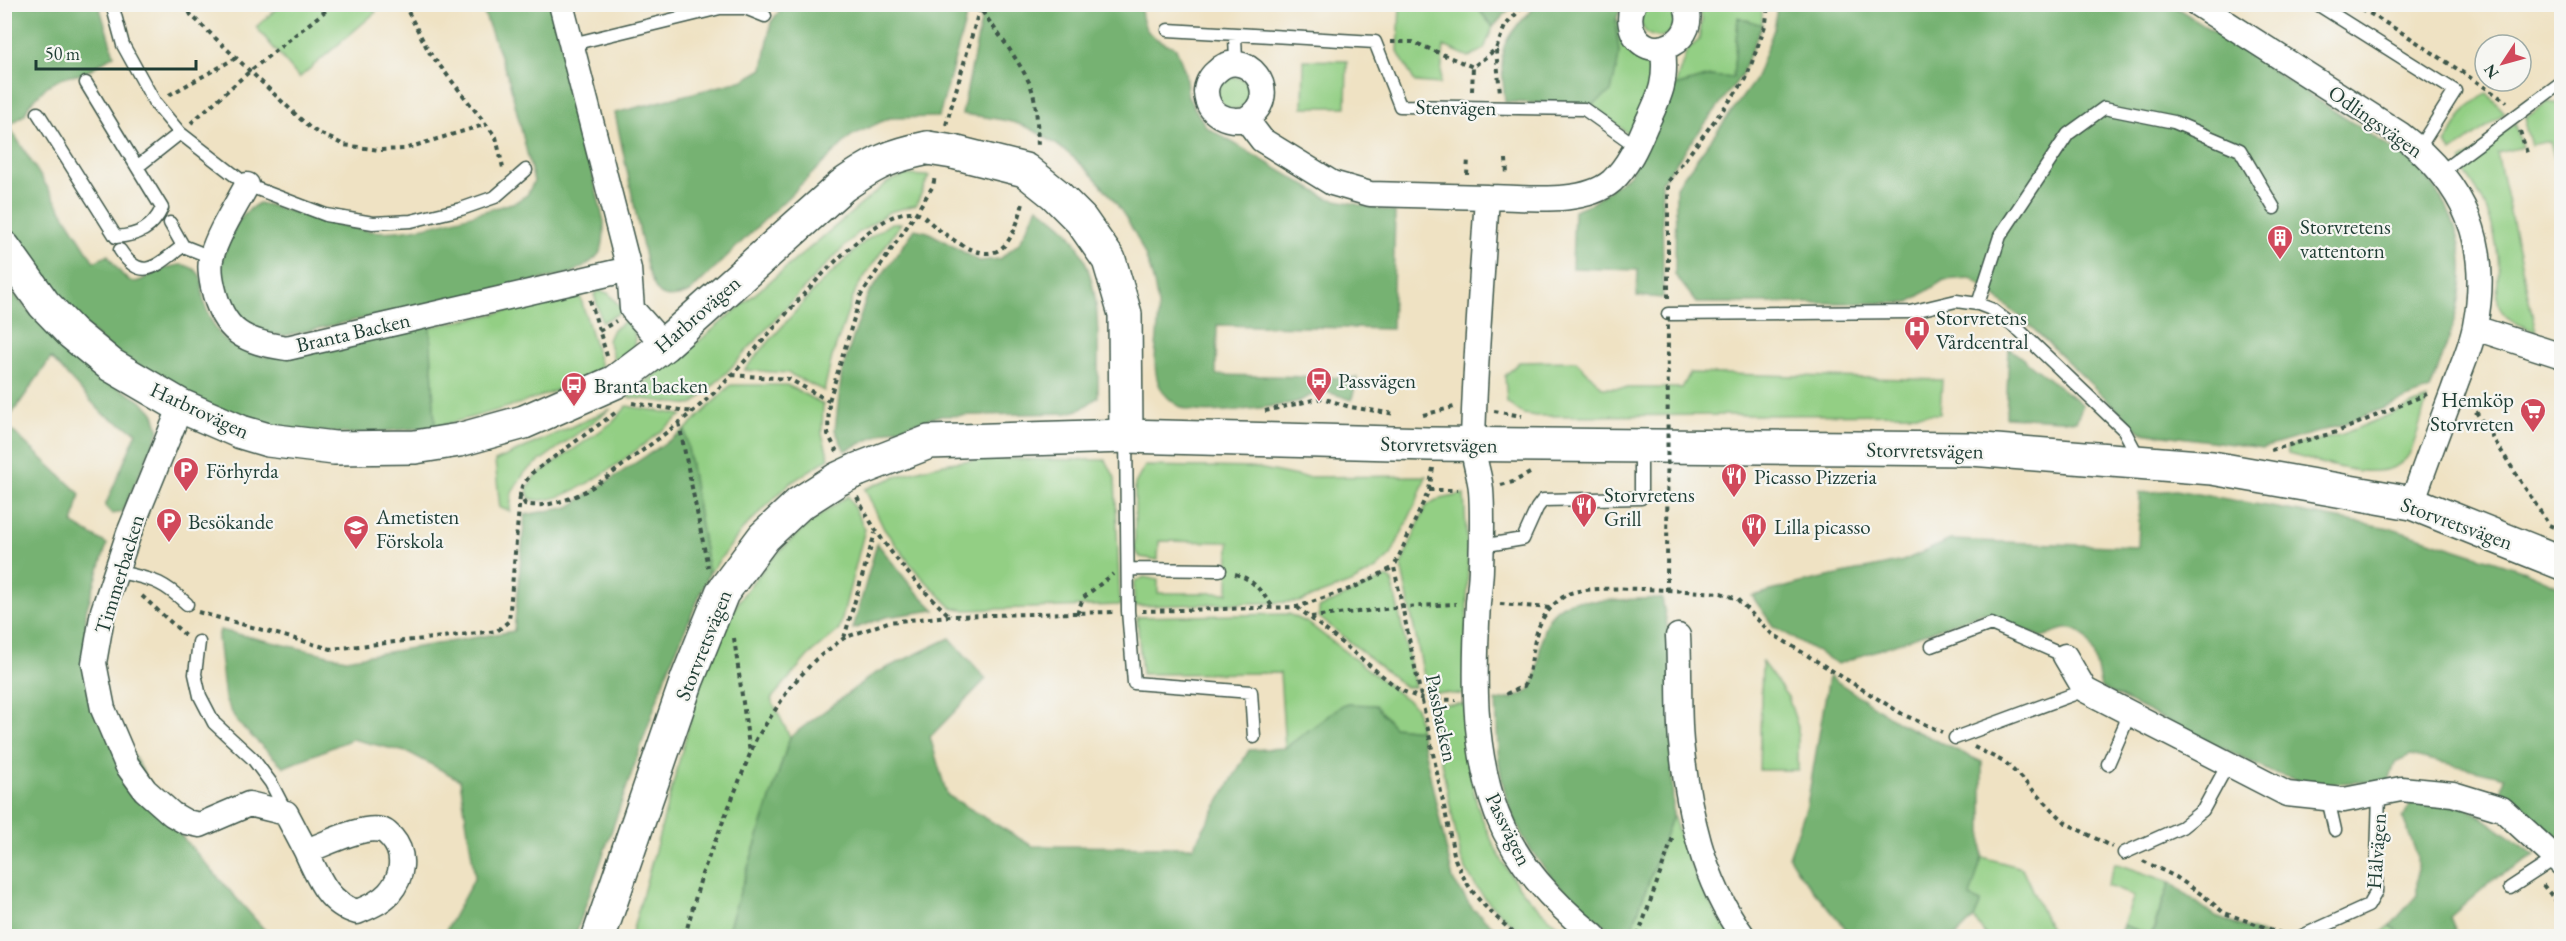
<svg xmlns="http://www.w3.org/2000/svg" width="2566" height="941" viewBox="0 0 2566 941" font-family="'EB Garamond',serif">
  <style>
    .green { fill: #93cf84; stroke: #59865c; stroke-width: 1.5 }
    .forest { fill: #76b272; stroke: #4a7853; stroke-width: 1.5 }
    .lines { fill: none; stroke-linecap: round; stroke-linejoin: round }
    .lane-casing { stroke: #3e5649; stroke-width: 15 }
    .street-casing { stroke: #3e5649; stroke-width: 27 }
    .secondary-casing { stroke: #3e5649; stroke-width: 36 }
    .path { stroke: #3e5649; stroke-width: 4; stroke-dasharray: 4.5 4.5; stroke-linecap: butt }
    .lane { stroke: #fff; stroke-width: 12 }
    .street { stroke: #fff; stroke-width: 24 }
    .secondary { stroke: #fff; stroke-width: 33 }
    .secondary-bridge-casing { stroke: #3e5649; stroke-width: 36; stroke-linecap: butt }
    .path-bridge { stroke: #3e5649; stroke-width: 4; stroke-dasharray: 4.5 4.5; stroke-linecap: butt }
    .secondary-bridge { stroke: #fff; stroke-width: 33 }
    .labels { text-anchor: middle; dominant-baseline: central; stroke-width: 4.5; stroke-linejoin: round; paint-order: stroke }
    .street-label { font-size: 21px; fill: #1f3d34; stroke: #f6f6f2 }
    .poi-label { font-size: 21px; fill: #1f3d34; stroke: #f6f6f2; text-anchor: start }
  </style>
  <rect width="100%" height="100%" fill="#f6f6f2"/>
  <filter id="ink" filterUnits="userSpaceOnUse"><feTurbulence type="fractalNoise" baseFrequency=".0167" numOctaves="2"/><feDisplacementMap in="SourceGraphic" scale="12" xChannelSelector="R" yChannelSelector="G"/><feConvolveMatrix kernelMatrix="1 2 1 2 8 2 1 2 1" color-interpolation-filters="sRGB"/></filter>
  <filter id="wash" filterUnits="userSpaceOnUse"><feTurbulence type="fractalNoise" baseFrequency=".008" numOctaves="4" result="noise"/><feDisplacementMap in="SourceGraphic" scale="24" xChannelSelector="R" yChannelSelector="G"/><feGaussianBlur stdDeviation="1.35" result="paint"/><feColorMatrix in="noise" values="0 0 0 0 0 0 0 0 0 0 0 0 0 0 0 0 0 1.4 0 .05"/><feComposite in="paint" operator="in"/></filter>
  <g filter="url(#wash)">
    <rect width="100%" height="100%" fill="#efe2c3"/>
    <path class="green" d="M1641 20a17 17 0 1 1 34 0a17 17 0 1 1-34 0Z
      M282,4L369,5L376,12L299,78L256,27Z
      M964,5H989L982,16L968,11Z
      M1400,5H1475L1493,27L1484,49L1469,57L1444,46L1440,84L1415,82L1398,52Z
      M1696,5H1762V25L1738,18L1733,78L1710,76L1675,86L1687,50L1699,40L1702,19Z
      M1616,18C1629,37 1656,64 1653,88C1652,102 1640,119 1635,132L1627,133L1592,105L1611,91L1619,55Z
      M1304,60L1347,61L1346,107H1303Z
      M1218 93a16 16 0 1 1 32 0a16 16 0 1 1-32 0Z
      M2487,93L2505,113L2452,152L2445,144L2467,108Z
      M2547,102L2561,104V167L2557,169L2550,141L2531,145L2526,130V118Z
      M2515,123L2522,147L2497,153L2536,332C2524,326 2503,320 2499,305C2495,291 2500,273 2498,258C2495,225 2483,194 2462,169V161Z
      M905,175L929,176L916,205L889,212L858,233L819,272L727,372L692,405L626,397L624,388H637L698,342L888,182Z
      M891,223H901L856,289L832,357L824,391L788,373L744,370L816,288L864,242Z
      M599,291L608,293L624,311L602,322L594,294Z
      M580,296L602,370C547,398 494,412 435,427L430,327Z
      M630,319L635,336L633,357L618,372L608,340L613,329Z
      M1576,361L1603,388H1682L1690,373L1942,380L1940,414L1536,416L1523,414L1507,402L1505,376L1519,362Z
      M731,385H787L823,404L822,434L829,458L789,484L743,529L709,574L685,430Z
      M2427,399C2422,414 2416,444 2408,456C2385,488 2319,461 2288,454L2287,447L2343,434Z
      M627,406L682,415C652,437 565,514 529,498L527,489L534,477L613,422Z
      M611,409L525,472L512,492L510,511L500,508L495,461Z
      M983,459L1106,460L1115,478L1120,605L965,610L951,607L916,571L884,529L865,489C904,472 941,462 983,459Z
      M1145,466L1258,468L1302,477L1426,476L1417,501L1391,555L1376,569L1353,582L1299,602L1134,606V583L1144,577L1158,580V593H1228L1229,542L1159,541L1158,560L1140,557L1135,550V484Z
      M1464,494L1468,563L1465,695L1432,692L1426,686L1401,565L1426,506L1436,500Z
      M848,496L865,529L839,630L808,656L771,699L790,737L726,936H631C647,879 663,823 678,765C692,715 703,661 730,615C759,567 801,526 848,496Z
      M1387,577L1392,581L1415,687H1405L1319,617V608Z
      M1289,614L1308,623L1416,707L1420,730L1394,727L1375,705L1344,704L1285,748L1280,673L1142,674L1137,617Z
      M1762,662L1788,697L1798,727V770H1759Z
      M1435,704H1465C1467,734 1468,763 1474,792C1480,821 1502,865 1520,888C1535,906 1553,922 1571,936H1525C1496,909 1476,896 1461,858L1431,713Z
      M1673,815C1686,859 1704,899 1731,936H1629Z
      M1982,857L2022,868L2053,936H1986L1974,918L1981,902L1969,898Z
      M2115,863L2170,882L2151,935L2123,925L2134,896L2107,886Z
      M2390,926L2406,935L2407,936H2377Z"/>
    <path class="forest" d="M2171,4L2417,165C2487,245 2463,302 2430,390L2338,426L2263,448L2141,432L2023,319L1971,278L1944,280L1908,303H1697L1675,275L1676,187L1755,80L1774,29L1777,5Z
      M4,5H99L114,55L83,74L64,77L47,86L29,105L25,114L9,126L94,262L108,255C138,303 137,273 174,266C179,265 183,264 187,266C193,268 199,272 201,278C203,283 202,290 203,296C206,312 215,333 229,343C241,351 254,354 268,357L430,326L435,427L352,434L294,430L232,418L113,351L52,295L5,225Z
      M481,5H552L604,222C604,255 601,257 572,273L284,336C270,334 256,332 244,324C236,318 232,310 229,301C227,294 223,286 222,279C218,252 235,216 259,203C297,211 332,226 371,231C415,236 474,213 516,202L527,195L534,181L509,80Z
      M964,5L968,11L939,117L889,118L851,136L690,292C660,304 656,294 647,267L615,113L744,80L763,69L771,22L784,5Z
      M989,5H1141C1141,33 1152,38 1176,48L1185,72L1188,97L1206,127L1327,198L1395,212L1392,329L1217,325L1216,375L1357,378L1352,400C1344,398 1330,391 1322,392C1313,392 1304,400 1296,402C1275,407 1201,417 1183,408C1138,386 1162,342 1158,306C1149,232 1097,165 1033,130C1012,119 985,117 962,114L982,16Z
      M1475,5H1513L1493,27Z
      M1537,5H1624C1609,24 1619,33 1619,54C1618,66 1613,80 1611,92L1592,105L1505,102C1500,46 1496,46 1537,5Z
      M1738,17L1762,25L1741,76L1662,181L1663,298L1637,296L1638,270L1572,268L1574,210L1592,203L1630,174L1675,86L1710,76L1733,78Z
      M1038,207C1048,215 1065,225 1072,237C1105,285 1097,342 1098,397L1081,409L1068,413L939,416L885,432L845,451L835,430L842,371L867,296L915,229L928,232L979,261L1000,259L1020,242Z
      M4,281C30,317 65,348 100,376C116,388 141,397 153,413C156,418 157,425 159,431L122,512L112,514L105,506L137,432L103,414L51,358L5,424L80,494L73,524L107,544L86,611L85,669L176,830L270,936H8L5,933Z
      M2009,348L2083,405L2076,421L2006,417Z
      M685,430L709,574L666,674L575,936H443L475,877L460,780L410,753L352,739L284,767L237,722L225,699L218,638L220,630L346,659L514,631L525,515L569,507Z
      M2176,490L2395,529L2525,571L2561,587V845L2516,803L2500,797L2505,777L2410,755L2395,762L2389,781L2310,784L2271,772L2101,688C2096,668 2094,626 2065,629C2057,630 2049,635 2042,637L1983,613L1838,664L1773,626L1752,596L1805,582L1903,561L1950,540L2138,547L2140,493Z
      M877,543L911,586L935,610L886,617L853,629Z
      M1662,598L1670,641L1673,815L1629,936C1613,936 1600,921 1588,911C1546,878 1515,837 1503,784C1496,758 1498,728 1496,701C1507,699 1522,698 1530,689C1547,668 1528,617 1570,602C1577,599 1586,601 1593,601C1616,600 1639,599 1662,598Z
      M950,638L986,679L930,737L947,795L1032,846L1193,847L1249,750L1285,748L1344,704L1375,705L1394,727L1420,730L1453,880L1472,908L1504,936H726L790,737L874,674Z
      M1829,676L1899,723L1982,762V857L1970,897L1981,902L1974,918L1956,936H1852L1799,873L1789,857L1807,805Z
      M2412,799L2469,808L2535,855L2494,879L2450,917L2458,936H2407L2390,926L2417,895V855L2403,818Z
      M2170,882L2216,917L2268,936H2119L2123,925L2152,935Z"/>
  </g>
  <g filter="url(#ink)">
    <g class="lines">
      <defs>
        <path id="lane" d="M112,4L123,45L155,103L180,133L247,185L326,215L373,223L411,221L461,209L495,197L526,170
          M2317,4L2455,91L2419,148
          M1168,30L1375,42L1400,106L1584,109L1636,146
          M1235,34L1236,64
          M572,44L720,8H745L765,16
          M38,113L116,237C139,235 152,229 162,208L86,83
          M137,167L180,133
          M2442,171L2562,82
          M170,223L183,246L211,257
          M120,250C142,284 157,265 183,246
          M1978,304L2000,236L2068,134L2104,108L2174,122L2240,150L2274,208
          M1668,314L1910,312L1956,301L1978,304L1991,309L2020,331L2124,430L2140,460
          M1126,436L1128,611L1134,683L1251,692L1254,737
          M1481,546L1523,539L1537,508L1543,500L1641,498V447
          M1128,569L1220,570
          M116,571C151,580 159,578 187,604
          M199,642L195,674L200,696L214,723L253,759L271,783L286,812
          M1932,646L1991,624L2065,656
          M1955,738L2085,690
          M2108,764L2130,713
          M2328,799L2335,830
          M2124,853L2182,827L2203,810L2228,764
          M2510,888L2556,858
          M2302,936L2368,906L2376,892L2379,793"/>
        <path id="street" d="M561,4L629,269L632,309L664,345
          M1634,4C1629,13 1629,22 1633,32C1650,67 1702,39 1685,4
          M2197,4L2400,134C2466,184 2491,244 2475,326C2471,348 2460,370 2453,391C2439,428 2425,465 2412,503
          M1246,119C1287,93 1243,44 1216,72C1210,77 1206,85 1206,92C1207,115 1228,123 1246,119L1262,140L1332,183L1370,194L1487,197
          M247,185C235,208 219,231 212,255C209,264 211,278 213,287C223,332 244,342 287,348L629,269
          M2475,328L2562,356
          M181,406L129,533L103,611L94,663L103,709L127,765L145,790L172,814L186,822L200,825L249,804L286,813L306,851C326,844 362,825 381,830C386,831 389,835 392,838C406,854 403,877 389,893C381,902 369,907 357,912C328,904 318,877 306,851
          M1678,636C1680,671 1678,707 1681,742C1688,810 1702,880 1743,936
          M2065,656L2085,690L2287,794L2344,800L2401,789L2453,794L2502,809L2562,864
          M1594,936C1553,902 1517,865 1497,814C1472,748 1474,673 1478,603C1479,591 1481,579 1481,567C1482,542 1483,516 1481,490C1480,474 1472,458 1473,441C1475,360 1482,278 1487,197C1524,197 1583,206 1612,181C1628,166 1637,146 1645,127C1660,95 1667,84 1663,48"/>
        <path id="secondary" d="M953,152L1025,170L1055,194L1081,220L1109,260L1125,314L1126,436
          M4,248L44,304L72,333L111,365L181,406L241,432L268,440L334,448L415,447L459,440L524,422L615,382L664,345L842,186C875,163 889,156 928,148
          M857,470L929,442L1126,436L1430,444L1971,449L2212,468L2412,503L2562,563
          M599,936L687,680L722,593L764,537L799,504L838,479"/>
      </defs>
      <use href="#lane" class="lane-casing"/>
      <use href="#street" class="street-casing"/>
      <use href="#secondary" class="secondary-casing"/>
      <path class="path" d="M185,4L191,15L311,129L344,145L379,150L404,149L487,124
        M404,4L429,52L496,137L503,168
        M977,4C995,30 1015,54 1029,82C1038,102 1037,126 1038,147
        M2354,4L2409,37L2507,102
        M1391,42H1413L1473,67L1496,49L1505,26L1525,4
        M1496,50L1500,93
        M1472,91L1473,67
        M169,95L236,58
        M191,123L250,71L334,4
        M946,125L981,4
        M2520,131L2527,153
        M1506,159L1507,175
        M1467,175L1468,158
        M1668,298V182L1746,79L1766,23L1768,4
        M590,300L607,356
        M599,331L616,321
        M732,375L789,379L829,401
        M632,403L693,412
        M2471,404L2549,525L2562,531
        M1265,411L1322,398L1350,407L1395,414
        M1494,411L1522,416
        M615,413L532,473L522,486L520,495L525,504C538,507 553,504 565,500C590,492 611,474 631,459C666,433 702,407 732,375C760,345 786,313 814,283C833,264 888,204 916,213C924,215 932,225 938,229C986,265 1008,264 1023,203
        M1423,415L1454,407
        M679,423L708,567
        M2271,450L2337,432L2427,394
        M837,452L828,434L829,401L861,295L916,213L933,186L935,176
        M1433,468L1429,490L1394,567L1455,859C1471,898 1488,909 1517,936
        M1501,485L1513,482L1530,473
        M1429,490H1458
        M857,497C880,543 912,581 950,616
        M1235,574C1254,579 1261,592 1273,607
        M142,596L185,635
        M1500,604L1550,608
        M1297,607L1400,690L1423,699L1456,700
        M1142,611L1297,607L1355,587L1394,567
        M198,612L331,649L497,631L509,621L520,496
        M1077,614L1083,598L1113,574
        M1311,617L1403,607L1456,604
        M734,638L750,753
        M844,638L875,533
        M1506,694L1524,686C1534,666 1531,644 1540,624C1545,612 1557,600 1568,594C1591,583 1691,592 1721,593L1737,599L1771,633L1904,715L1942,732
        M1974,747L2006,763L2066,823L2112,847
        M2143,861L2176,877L2204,896L2224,913L2287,935
        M2543,885L2562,908
        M685,936L702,874L756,739L791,686L816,659L844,638L888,622L950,616L1114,612
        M1638,936L1673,837"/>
      <use href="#lane" class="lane"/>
      <use href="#street" class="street"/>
      <use href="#secondary" class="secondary"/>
      <defs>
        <path id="secondary-bridge" d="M928,148L953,152
          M838,479L857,470"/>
      </defs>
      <use href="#secondary-bridge" class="secondary-bridge-casing"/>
      <path class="path-bridge" d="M1667,591L1668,314"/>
      <use href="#secondary-bridge" class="secondary-bridge"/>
    </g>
  </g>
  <defs>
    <symbol id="building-pin" viewBox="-11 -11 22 30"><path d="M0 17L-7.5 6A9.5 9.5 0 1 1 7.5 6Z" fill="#d1495b" stroke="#f6f6f2"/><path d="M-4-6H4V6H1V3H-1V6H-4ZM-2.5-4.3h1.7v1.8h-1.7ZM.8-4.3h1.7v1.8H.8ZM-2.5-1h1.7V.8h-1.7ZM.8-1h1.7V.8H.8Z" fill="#fff"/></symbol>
    <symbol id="hospital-pin" viewBox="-11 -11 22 30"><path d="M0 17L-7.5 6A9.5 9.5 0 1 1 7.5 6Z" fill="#d1495b" stroke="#f6f6f2"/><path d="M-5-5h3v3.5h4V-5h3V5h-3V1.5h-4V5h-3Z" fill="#fff"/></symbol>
    <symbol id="bus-pin" viewBox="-11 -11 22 30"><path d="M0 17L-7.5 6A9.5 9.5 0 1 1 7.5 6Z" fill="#d1495b" stroke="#f6f6f2"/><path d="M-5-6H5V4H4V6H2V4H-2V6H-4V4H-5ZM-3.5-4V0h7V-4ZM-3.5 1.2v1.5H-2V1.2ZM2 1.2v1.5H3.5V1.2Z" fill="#fff"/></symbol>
    <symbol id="supermarket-pin" viewBox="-11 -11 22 30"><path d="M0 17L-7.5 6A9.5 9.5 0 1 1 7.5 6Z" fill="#d1495b" stroke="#f6f6f2"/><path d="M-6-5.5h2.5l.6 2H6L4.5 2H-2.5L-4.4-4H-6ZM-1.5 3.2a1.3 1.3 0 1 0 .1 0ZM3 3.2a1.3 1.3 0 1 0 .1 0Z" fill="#fff"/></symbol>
    <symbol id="parking-pin" viewBox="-11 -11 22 30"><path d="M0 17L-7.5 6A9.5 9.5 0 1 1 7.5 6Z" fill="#d1495b" stroke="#f6f6f2"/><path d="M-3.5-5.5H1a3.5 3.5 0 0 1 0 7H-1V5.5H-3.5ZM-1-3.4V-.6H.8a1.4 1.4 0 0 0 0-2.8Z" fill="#fff"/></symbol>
    <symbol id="restaurant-pin" viewBox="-11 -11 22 30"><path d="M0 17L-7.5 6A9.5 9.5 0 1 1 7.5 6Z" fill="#d1495b" stroke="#f6f6f2"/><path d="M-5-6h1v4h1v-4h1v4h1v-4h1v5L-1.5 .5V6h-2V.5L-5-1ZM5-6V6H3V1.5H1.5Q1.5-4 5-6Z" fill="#fff"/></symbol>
    <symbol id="school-pin" viewBox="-11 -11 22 30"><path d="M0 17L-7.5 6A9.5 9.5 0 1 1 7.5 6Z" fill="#d1495b" stroke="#f6f6f2"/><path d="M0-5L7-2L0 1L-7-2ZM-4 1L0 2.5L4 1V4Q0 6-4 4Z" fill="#fff"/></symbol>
  </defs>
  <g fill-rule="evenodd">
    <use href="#building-pin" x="2265" y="223" width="30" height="40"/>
    <use href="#hospital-pin" x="1902" y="314" width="30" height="40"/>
    <use href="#bus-pin" x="1304" y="365" width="30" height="40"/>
    <use href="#bus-pin" x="559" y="370" width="30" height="40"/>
    <use href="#supermarket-pin" x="2518" y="396" width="30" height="40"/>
    <use href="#parking-pin" x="171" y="455" width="30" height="40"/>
    <use href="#restaurant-pin" x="1719" y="461" width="30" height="40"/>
    <use href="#restaurant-pin" x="1569" y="491" width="30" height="40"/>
    <use href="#parking-pin" x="154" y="506" width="30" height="40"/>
    <use href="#restaurant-pin" x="1739" y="511" width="30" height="40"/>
    <use href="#school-pin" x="341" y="513" width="30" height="40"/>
  </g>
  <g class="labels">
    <g class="street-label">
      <text transform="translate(1456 107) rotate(1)">Stenvägen</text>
      <text transform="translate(2376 121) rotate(35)">Odlingsvägen</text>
      <text transform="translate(697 314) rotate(-41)">Harbrovägen</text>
      <text transform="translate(353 332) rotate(-13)">Branta Backen</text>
      <text transform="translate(200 410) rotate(25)">Harbrovägen</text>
      <text transform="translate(1439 444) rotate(1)">Storvretsvägen</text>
      <text transform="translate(1925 450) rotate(1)">Storvretsvägen</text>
      <text transform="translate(2457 523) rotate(20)">Storvretsvägen</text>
      <text transform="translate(119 574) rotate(-73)">Timmerbacken</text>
      <text transform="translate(703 645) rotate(-68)">Storvretsvägen</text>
      <text transform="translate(1442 718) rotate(78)">Passbacken</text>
      <text transform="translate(1509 829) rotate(64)">Passvägen</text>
      <text transform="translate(2376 851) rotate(-86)">Hålvägen</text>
    </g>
    <g class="poi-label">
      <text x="2300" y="226">Storvretens<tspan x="2300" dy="24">vattentorn</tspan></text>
      <text x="1936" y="317">Storvretens<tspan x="1936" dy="24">Vårdcentral</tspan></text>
      <text x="1338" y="380">Passvägen</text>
      <text x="594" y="385">Branta backen</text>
      <text x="2514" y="399" text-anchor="end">Hemköp<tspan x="2514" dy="24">Storvreten</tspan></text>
      <text x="206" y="470">Förhyrda</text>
      <text x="1754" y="476">Picasso Pizzeria</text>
      <text x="1604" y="494">Storvretens<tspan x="1604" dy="24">Grill</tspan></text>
      <text x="376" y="516">Ametisten<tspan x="376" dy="24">Förskola</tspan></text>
      <text x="188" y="521">Besökande</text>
      <text x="1774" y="526">Lilla picasso</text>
    </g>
  </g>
  <rect width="2566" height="941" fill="none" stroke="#f6f6f2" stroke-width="24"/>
  <g transform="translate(2503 63) rotate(234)"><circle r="28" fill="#f6f6f2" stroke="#a0aca6" stroke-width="1.5"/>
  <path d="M0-4.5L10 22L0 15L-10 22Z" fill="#d1495b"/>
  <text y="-9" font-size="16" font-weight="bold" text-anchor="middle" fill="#1f3d34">N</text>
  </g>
  <path d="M36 60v9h160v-9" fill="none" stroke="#1f3d34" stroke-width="3"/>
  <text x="45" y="60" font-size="18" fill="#1f3d34" stroke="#f6f6f2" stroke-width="4.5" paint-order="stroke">50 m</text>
</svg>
